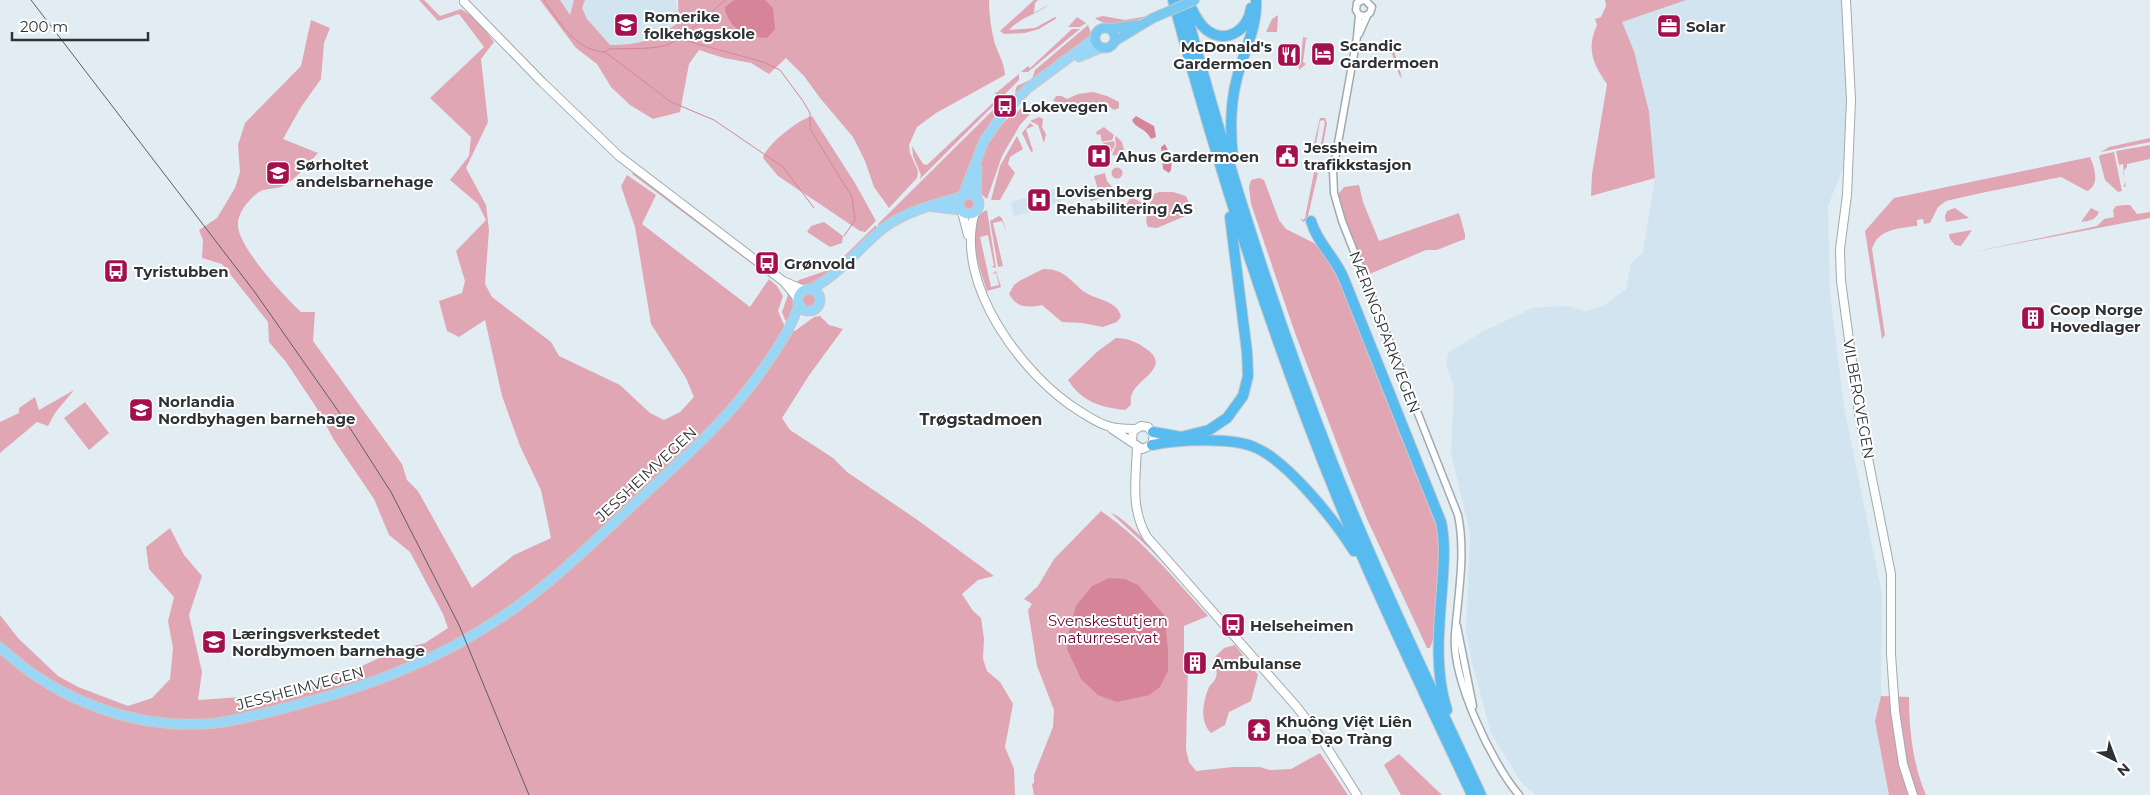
<svg xmlns="http://www.w3.org/2000/svg" width="2150" height="795" viewBox="0 0 2150 795" font-family="Montserrat,sans-serif">
  <style>
    .built { fill: #d1e4ef }
    .green { fill: #e1a6b3 }
    .water { fill: #d68498 }
    .lines { fill: none; stroke-linecap: round; stroke-linejoin: round }
    .stream { stroke: #d68498; stroke-width: 1 }
    .tertiary-casing { stroke: #a0aab1; stroke-width: 9 }
    .secondary-casing { stroke: #a0aab1; stroke-width: 10 }
    .primary-casing { stroke: #c9caca; stroke-width: 11 }
    .trunk-casing { stroke: #c9caca; stroke-width: 11 }
    .motorway-casing { stroke: #c9caca; stroke-width: 12 }
    .tertiary { stroke: #fff; stroke-width: 6 }
    .secondary { stroke: #fff; stroke-width: 8 }
    .primary { stroke: #9ad6f5; stroke-width: 9 }
    .trunk { stroke: #78c8f2; stroke-width: 9 }
    .motorway { stroke: #57bbef; stroke-width: 10 }
    .rail { stroke: #5a6064; stroke-width: 1 }
    .trunk-bridge-casing { stroke: #c9caca; stroke-width: 11; stroke-linecap: butt }
    .trunk-bridge { stroke: #78c8f2; stroke-width: 9 }
    .labels { text-anchor: middle; dominant-baseline: central; stroke-width: 4; stroke-linejoin: round; paint-order: stroke }
    .poi-label { font-size: 15px; font-weight: bold; fill: #2e3235; stroke: #fff; text-anchor: start }
    .street-label { font-size: 15px; fill: #2e3235; stroke: #fff }
    .park-label { font-size: 15px; fill: #6d0832; stroke: #fff }
    .neighbourhood-label { font-size: 16px; font-weight: bold; fill: #2e3235; stroke: #fff }
  </style>
  <rect width="100%" height="100%" fill="#e2edf3"/>
  <path class="built" d="M557,0H676V5L683,17L679,28L663,40L596,56Z
    M1686,0H1844L1847,37L1848,155L1828,206L1830,292L1844,407L1882,594L1881,696L1875,721L1889,795H1536L1521,782L1491,733L1472,662L1466,631L1470,533L1451,454L1454,389L1446,363L1448,353L1482,332L1532,308L1567,306L1585,311L1603,306L1626,289L1631,263L1643,252L1655,178L1634,51L1621,21Z
    M1061,187L1065,199L1038,211L1014,216L1011,202Z"/>
  <path class="green" d="M419,0H424L440,16L461,9L478,20L494,42L481,59L488,122L466,168L486,205L489,230L485,284L492,297L551,342L559,356L620,385L650,413L664,420L680,412L694,397L686,378L651,324L635,227L621,186L627,175L656,195L642,224L750,307L769,279L777,286L783,296L778,311L785,327L795,331L814,317L820,316L829,325L843,329L810,374L782,418L790,430L833,458L847,472L919,521L994,576L978,580L962,594L973,611L981,618L984,639L983,659L987,671L1000,682L1013,704L1005,747L1014,769L1015,795H0V615L18,638L58,676L78,687L128,706L152,698L170,679L173,648L168,621L174,597L149,569L146,547L170,528L184,555L202,576L189,615L202,672L198,700L284,694L362,666L396,650L425,643L448,628L443,614L410,552L389,535L374,499L334,440L316,407L286,362L269,342L268,322L222,264L202,258L203,240L199,230L217,218L235,188L240,172L238,145L245,123L301,66L311,20L330,28L324,43L321,79L301,107L283,139L318,153C308,164 298,177 285,185C278,190 267,187 259,192C249,199 237,213 238,226C239,248 285,297 301,312H315L313,341L402,464L407,480L418,491L472,588L514,555L551,538L541,490L520,446L502,396L485,320L459,337L447,331L439,301L462,293L465,281L456,251L486,220L478,204L450,180L469,156L471,137L430,98L484,47L459,14L438,21Z
    M540,0H560L570,15L574,0H585L582,8L587,19L610,45C640,45 655,40 679,22L678,0H989C989,15 991,30 995,44C999,55 1004,62 1005,75L936,113L917,127L909,145L910,153L918,171L917,178L889,208L874,187L865,161L853,137L820,98L804,76L786,58L769,74L751,63L724,58L699,50L689,64L680,112L653,119L630,105L611,87L597,64L576,48Z
    M1034,0H1038L1035,3L1034,13L1050,4C1036,15 1021,17 1009,30L1035,28L1055,17L1057,18L1039,29L1025,33L1004,34L1000,31Z
    M1605,0H1686L1622,22L1634,51L1649,112L1655,178L1591,196L1592,174L1607,84C1593,64 1586,49 1597,25L1595,19L1601,17L1606,6Z
    M1278,15L1277,32H1266L1272,19Z
    M1103,16L1125,20L1148,16C1132,24 1110,30 1095,18Z
    M1077,17L1086,23L1080,27H1068Z
    M1088,25L1091,33L1088,40L1018,93L1015,92L1017,86L1032,79L1035,70Z
    M1072,29H1080L1028,72H1021L1028,66L1030,68Z
    M1303,37L1309,39H1306L1303,62L1306,64L1299,70V67L1281,65H1295L1301,58Z
    M1389,44H1392L1402,78L1399,75Z
    M1019,74V80L920,179L921,175L913,156L912,146L923,164L927,165L998,98L994,91L996,93Z
    M1093,92L1107,96L1119,102V108L1114,110L1102,102L1077,107L1053,101L1056,96H1062L1067,99L1078,94Z
    M998,105L1003,109L960,191L879,228L878,224Z
    M1022,107L1030,114L1020,125L1002,156L987,199L979,192C977,164 985,142 1005,121C1011,115 1016,114 1022,107Z
    M812,116L855,183L876,221L865,232L860,231L778,176L763,158C766,145 799,119 812,116Z
    M1039,117L1043,119L1042,127L1046,134L1044,143L1038,125L1030,121Z
    M1320,118H1325L1327,123L1322,150H1320L1325,122L1323,120L1320,121L1315,149L1313,148Z
    M1030,123L1034,126L1026,129L1033,151L1031,152L1022,133Z
    M1104,127L1114,135L1112,140L1102,142L1100,134L1097,135L1096,132Z
    M1017,136L1023,149L1010,157L1008,164L1015,173L1000,200H991L1000,166Z
    M1116,136L1122,142L1125,154L1123,156L1112,155L1116,145L1115,138Z
    M2150,138V142L2101,152L2109,147Z
    M1114,141L1115,145L1108,157L1103,143Z
    M2150,145V159L2127,164V167L2123,172L2126,186L2123,187L2125,184L2123,164L2119,165L2116,151Z
    M2114,152L2122,191L2118,192L2105,180L2099,157L2100,155Z
    M2090,157C2095,168 2100,185 2087,191L2061,177L1981,193L1946,201L1938,207L1930,223L1924,224L1923,219L1917,220V226C1899,228 1878,229 1872,249L1885,335L1882,339L1865,231L1894,198Z
    M1111.5 173a5.5 5.5 0 1 1 11 0a5.5 5.5 0 1 1-11 0Z
    M1314,172L1318,173L1307,220L1303,222L1300,218L1303,220L1305,218Z
    M634,173L774,278L787,290L632,174Z
    M1105,173L1107,181L1114,189L1113,192L1105,197L1091,201L1090,199L1100,196L1094,176Z
    M1259,178L1264,180L1279,220L1286,229L1314,243L1331,260L1437,521L1441,556L1435,634L1430,648H1427L1367,519L1347,470L1295,333L1251,204L1249,187L1251,180Z
    M1359,185L1363,202L1379,241L1459,213L1465,234V239L1437,250H1426L1365,276L1335,198L1344,187Z
    M1159,192H1173L1186,196L1190,205V214L1157,228L1148,227C1143,217 1150,204 1154,194Z
    M1131,197L1143,203L1144,207L1133,213L1127,212L1125,206Z
    M962 204a7 7 0 1 1 14 0a7 7 0 1 1-14 0Z
    M2125,205H2130L2137,214L2150,212V218L1973,252L2097,226L2104,219L2114,217L2113,210L2116,206Z
    M1955,208L1969,218L1946,222L1945,216L1947,211Z
    M2091,208L2099,212C2096,220 2089,221 2081,222Z
    M987,210L996,268L991,267L994,266L988,235L980,237L991,287L999,285L996,273L992,274L996,271L1001,287L987,291C981,273 961,218 987,210Z
    M999,216L1002,218L1007,234L1002,221L993,223L1003,266L998,267L990,221Z
    M824,222L843,236L842,243L830,247L807,232L811,226Z
    M876,225L877,229C858,248 823,291 795,284L799,280L831,269Z
    M1972,230L1961,246L1955,245L1950,239L1949,234Z
    M1043,269C1063,268 1070,280 1083,291C1095,300 1118,300 1121,317L1117,322L1103,327L1082,323L1062,322L1042,305C1027,308 1017,308 1009,294L1014,285L1021,280Z
    M789,292L795,307L790,323L785,320L782,312Z
    M802 300a7 7 0 1 1 14 0a7 7 0 1 1-14 0Z
    M1116,338C1127,338 1137,342 1145,348C1173,367 1138,378 1132,394C1130,397 1131,402 1131,405L1125,410C1100,407 1082,402 1068,380L1098,351Z
    M74,390L55,413L48,426L37,422L0,453V422L19,413V408L35,397L39,410Z
    M85,402L109,433L89,450L64,418Z
    M1101,511C1142,539 1175,579 1208,616L1184,626V658L1188,662L1186,749L1189,762L1196,771L1233,767H1260L1270,770L1291,769L1320,753L1348,795H1034L1032,784L1034,783V775L1053,727L1054,710L1037,666L1028,610L1032,604L1024,599L1038,586L1054,559Z
    M1111,513C1132,519 1209,612 1229,634L1151,550Z
    M1235,645L1258,675L1251,701L1229,712L1225,725L1211,733C1199,721 1203,702 1209,687C1211,684 1215,681 1216,677C1218,672 1215,663 1215,657L1224,648Z
    M1881,696L1909,697C1909,730 1913,765 1926,795H1889L1875,721Z
    M1399,754L1442,795H1401L1384,765Z"/>
  <path class="water" d="M734,0H765L773,8L775,29L767,38C760,37 752,37 746,35C737,31 725,18 725,7Z
    M1136,116L1154,126L1156,137L1151,139C1146,128 1136,129 1132,120Z
    M1165,144L1172,159L1171,170L1169,173L1163,169L1161,147Z
    M1109,578L1125,579L1138,585L1165,616L1168,652V671L1160,687L1149,695L1117,702L1098,695L1081,679L1067,649L1069,631L1076,606L1092,586Z"/>
  <g class="lines">
    <path class="stream" d="M544,0C559,22 576,51 605,52L609,49C627,48 650,50 667,45C683,39 711,12 725,0
      M680,39L763,62L780,70L803,101L810,113V129L852,197L855,220L844,236
      M605,52L671,102L714,120L783,167L814,208"/>
    <defs>
      <path id="tertiary" d="M1363,0L1357,3L1356,10L1359,15L1365,16L1370,13L1372,7L1365,0
        M1359,15L1357,37L1333,171L1334,193L1342,221L1458,515C1466,553 1458,595 1455,634C1451,677 1491,762 1519,795
        M1359,34L1367,16
        M1457,626L1473,706"/>
      <path id="secondary" d="M1846,0L1851,100L1847,195L1840,249L1841,281L1859,413L1891,574V654L1895,711L1903,764L1913,795
        M464,2L542,82L619,156L783,281L804,290
        M962,212L968,235
        M975,212C953,283 1023,377 1081,412C1089,417 1099,424 1108,426C1117,429 1126,429 1135,429
        M785,283L798,299
        M1112,429L1142,449L1152,445L1154,435L1148,427L1141,426L1133,431L1132,440
        M1137,447C1136,479 1130,508 1147,537L1296,706L1321,738L1357,795"/>
      <path id="primary" d="M1079,57L1101,48
        M959 204a10 10 0 1 1 20 0a10 10 0 1 1-20 0Z
        M963,195L984,141L1002,115L1028,88L1094,39
        M976,196L977,169
        M934,207L961,210
        M798 300a11 11 0 1 1 22 0a11 11 0 1 1-22 0Z
        M811,289C841,274 859,247 885,227C907,211 935,204 961,197
        M0,647C57,701 137,731 216,723C247,719 277,710 307,702C376,684 441,658 500,618C555,582 601,534 649,490C697,446 736,411 772,356C783,339 793,324 799,304"/>
      <path id="trunk" d="M1095 38a10 10 0 1 1 20 0a10 10 0 1 1-20 0Z
        M1109,29L1137,25
        M1115,41L1153,18"/>
      <path id="motorway" d="M1173,0C1220,176 1276,350 1346,519C1385,612 1429,703 1472,795
        M1183,0C1225,157 1273,312 1333,464C1377,576 1430,685 1481,795
        M1188,1C1193,11 1198,24 1208,31C1227,44 1248,30 1251,8
        M1233,158C1230,131 1230,104 1237,78C1243,52 1258,27 1256,0
        M1311,221C1317,243 1336,258 1344,279L1441,522C1445,540 1444,558 1443,576C1440,620 1433,667 1447,710
        M1153,432L1181,437L1209,430L1227,418L1243,396L1248,376L1247,352L1230,217
        M1152,445C1177,440 1230,437 1254,447C1287,460 1335,521 1354,551"/>
    </defs>
    <use href="#tertiary" class="tertiary-casing"/>
    <use href="#secondary" class="secondary-casing"/>
    <use href="#primary" class="primary-casing"/>
    <use href="#trunk" class="trunk-casing"/>
    <use href="#motorway" class="motorway-casing"/>
    <use href="#tertiary" class="tertiary"/>
    <use href="#secondary" class="secondary"/>
    <use href="#primary" class="primary"/>
    <use href="#trunk" class="trunk"/>
    <use href="#motorway" class="motorway"/>
    <path class="rail" d="M31,0L254,291L348,425L391,492L459,625L529,795"/>
    <defs>
      <path id="trunk-bridge" d="M1153,18L1195,0"/>
    </defs>
    <use href="#trunk-bridge" class="trunk-bridge-casing"/>
    <use href="#trunk-bridge" class="trunk-bridge"/>
  </g>
  <defs>
    <symbol id="school-square" viewBox="-11 -11 22 22"><rect x="-9" y="-9" width="18" height="18" rx="4" fill="#a40f4e" stroke="#fff"/><path d="M0-5L7-2L0 1L-7-2ZM-4 1L0 2.5L4 1V4Q0 6-4 4Z" fill="#fff"/></symbol>
    <symbol id="office-square" viewBox="-11 -11 22 22"><rect x="-9" y="-9" width="18" height="18" rx="4" fill="#a40f4e" stroke="#fff"/><path d="M-6-3h4V-5.5h4V-3h4V5H-6ZM-1-4.5V-3h2v-1.5ZM-6 0V1H6V0Z" fill="#fff"/></symbol>
    <symbol id="hotel-square" viewBox="-11 -11 22 22"><rect x="-9" y="-9" width="18" height="18" rx="4" fill="#a40f4e" stroke="#fff"/><path d="M-6-4.5h1.5V1H6V5H4.5V3h-9V5H-6ZM-4 0a1.8 1.8 0 1 1 3.6 0ZM.5 0V-2.5h3Q6-2.5 6 0Z" fill="#fff"/></symbol>
    <symbol id="restaurant-square" viewBox="-11 -11 22 22"><rect x="-9" y="-9" width="18" height="18" rx="4" fill="#a40f4e" stroke="#fff"/><path d="M-5-6h1v4h1v-4h1v4h1v-4h1v5L-1.5 .5V6h-2V.5L-5-1ZM5-6V6H3V1.5H1.5Q1.5-4 5-6Z" fill="#fff"/></symbol>
    <symbol id="bus-square" viewBox="-11 -11 22 22"><rect x="-9" y="-9" width="18" height="18" rx="4" fill="#a40f4e" stroke="#fff"/><path d="M-5-6H5V4H4V6H2V4H-2V6H-4V4H-5ZM-3.5-4V0h7V-4ZM-3.5 1.2v1.5H-2V1.2ZM2 1.2v1.5H3.5V1.2Z" fill="#fff"/></symbol>
    <symbol id="hospital-square" viewBox="-11 -11 22 22"><rect x="-9" y="-9" width="18" height="18" rx="4" fill="#a40f4e" stroke="#fff"/><path d="M-5-5h3v3.5h4V-5h3V5h-3V1.5h-4V5h-3Z" fill="#fff"/></symbol>
    <symbol id="civic-square" viewBox="-11 -11 22 22"><rect x="-9" y="-9" width="18" height="18" rx="4" fill="#a40f4e" stroke="#fff"/><path d="M-.6-6.5H3V-4.5H.6V-3L4-1V1h2V6H-6V1h2V-1L-.6-3ZM-1.2 2.5V6h2.4V2.5Z" fill="#fff"/></symbol>
    <symbol id="building-square" viewBox="-11 -11 22 22"><rect x="-9" y="-9" width="18" height="18" rx="4" fill="#a40f4e" stroke="#fff"/><path d="M-4-6H4V6H1V3H-1V6H-4ZM-2.5-4.3h1.7v1.8h-1.7ZM.8-4.3h1.7v1.8H.8ZM-2.5-1h1.7V.8h-1.7ZM.8-1h1.7V.8H.8Z" fill="#fff"/></symbol>
    <symbol id="temple-square" viewBox="-11 -11 22 22"><rect x="-9" y="-9" width="18" height="18" rx="4" fill="#a40f4e" stroke="#fff"/><path d="M0-6L5-2H3V0L6.5 2.5H4V6H1.5V3h-3V6H-4V2.5H-6.5L-3 0V-2H-5Z" fill="#fff"/></symbol>
  </defs>
  <g fill-rule="evenodd">
    <use href="#school-square" x="612" y="11" width="28" height="28"/>
    <use href="#office-square" x="1655" y="12" width="28" height="28"/>
    <use href="#hotel-square" x="1309" y="40" width="28" height="28"/>
    <use href="#restaurant-square" x="1275" y="41" width="28" height="28"/>
    <use href="#bus-square" x="991" y="92" width="28" height="28"/>
    <use href="#hospital-square" x="1085" y="142" width="28" height="28"/>
    <use href="#civic-square" x="1273" y="142" width="28" height="28"/>
    <use href="#school-square" x="264" y="159" width="28" height="28"/>
    <use href="#hospital-square" x="1025" y="186" width="28" height="28"/>
    <use href="#bus-square" x="753" y="249" width="28" height="28"/>
    <use href="#bus-square" x="102" y="257" width="28" height="28"/>
    <use href="#building-square" x="2019" y="304" width="28" height="28"/>
    <use href="#school-square" x="127" y="396" width="28" height="28"/>
    <use href="#bus-square" x="1219" y="611" width="28" height="28"/>
    <use href="#school-square" x="200" y="628" width="28" height="28"/>
    <use href="#building-square" x="1181" y="649" width="28" height="28"/>
    <use href="#temple-square" x="1245" y="716" width="28" height="28"/>
  </g>
  <g class="labels">
    <g class="poi-label">
      <text x="644" y="16">Romerike<tspan x="644" dy="17">folkehøgskole</tspan></text>
      <text x="1686" y="26">Solar</text>
      <text x="1340" y="45">Scandic<tspan x="1340" dy="17">Gardermoen</tspan></text>
      <text x="1272" y="46" text-anchor="end">McDonald's<tspan x="1272" dy="17">Gardermoen</tspan></text>
      <text x="1022" y="106">Lokevegen</text>
      <text x="1304" y="147">Jessheim<tspan x="1304" dy="17">trafikkstasjon</tspan></text>
      <text x="1116" y="156">Ahus Gardermoen</text>
      <text x="296" y="164">Sørholtet<tspan x="296" dy="17">andelsbarnehage</tspan></text>
      <text x="1056" y="191">Lovisenberg<tspan x="1056" dy="17">Rehabilitering AS</tspan></text>
      <text x="784" y="263">Grønvold</text>
      <text x="134" y="271">Tyristubben</text>
      <text x="2050" y="309">Coop Norge<tspan x="2050" dy="17">Hovedlager</tspan></text>
      <text x="158" y="401">Norlandia<tspan x="158" dy="17">Nordbyhagen barnehage</tspan></text>
      <text x="1250" y="625">Helseheimen</text>
      <text x="232" y="633">Læringsverkstedet<tspan x="232" dy="17">Nordbymoen barnehage</tspan></text>
      <text x="1212" y="663">Ambulanse</text>
      <text x="1276" y="721">Khuông Việt Liên<tspan x="1276" dy="17">Hoa Đạo Tràng</tspan></text>
    </g>
    <g class="street-label">
      <text transform="translate(1385 332) rotate(69)">NÆRINGSPARKVEGEN</text>
      <text transform="translate(1859 399) rotate(80)">VILBERGVEGEN</text>
      <text transform="translate(646 474) rotate(-43)">JESSHEIMVEGEN</text>
      <text transform="translate(300 688) rotate(-15)">JESSHEIMVEGEN</text>
    </g>
    <g class="park-label">
      <text x="1108" y="620">Svenskestutjern<tspan x="1108" dy="17">naturreservat</tspan></text>
    </g>
    <g class="neighbourhood-label">
      <text x="981" y="419">Trøgstadmoen</text>
    </g>
  </g>
  <g transform="translate(2115 760) rotate(138)" stroke="#ffffff" stroke-width="4" paint-order="stroke">
  <path d="M0-4L9 19L0 12L-9 19Z" fill="#2e3235"/>
  <text y="-8" font-size="14" font-weight="bold" text-anchor="middle" fill="#2e3235">N</text>
  </g>
  <path d="M12 32v8h136v-8" fill="none" stroke="#2e3235" stroke-width="2.5"/>
  <text x="20" y="32" font-size="15" fill="#2e3235" stroke="#ffffff" stroke-width="4" paint-order="stroke">200 m</text>
</svg>
